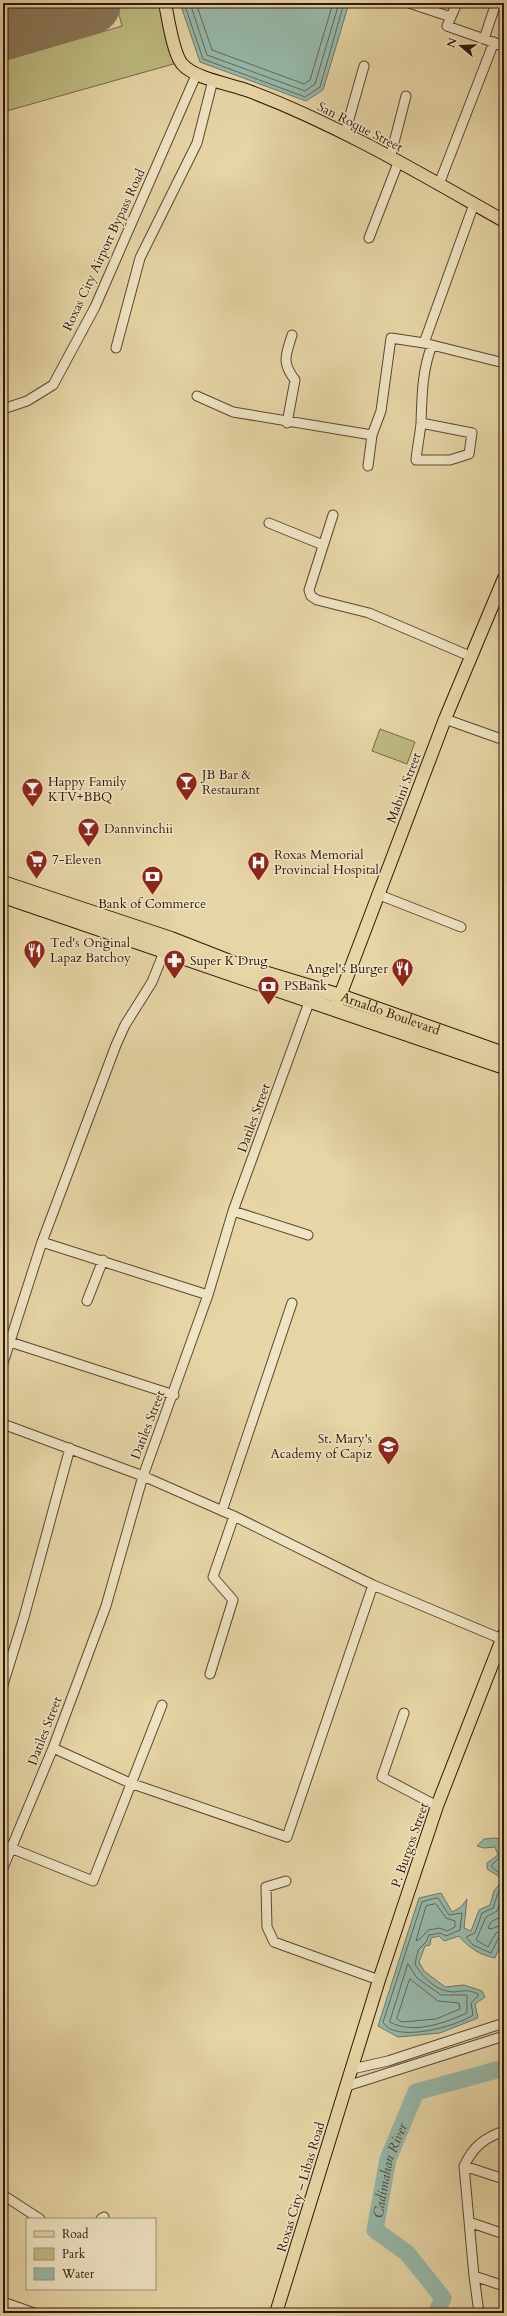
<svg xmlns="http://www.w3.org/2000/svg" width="507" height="2316" viewBox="0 0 507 2316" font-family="Cardo,serif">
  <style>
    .green { fill: #bdbb81; stroke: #766946 }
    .water { fill: #96b8a9; stroke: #6c7869 }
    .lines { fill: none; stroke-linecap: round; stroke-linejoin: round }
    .shore { stroke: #62685a; stroke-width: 1 }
    .river { stroke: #96b8a9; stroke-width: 17 }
    .taxiway { stroke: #8a7658; stroke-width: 26 }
    .runway { stroke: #8a7658; stroke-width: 64 }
    .minor-casing { stroke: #5c4631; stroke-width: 11 }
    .major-casing { stroke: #2e170a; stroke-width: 14 }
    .highway-casing { stroke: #2e170a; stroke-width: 16 }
    .minor { stroke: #efe4c4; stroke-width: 9 }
    .major { stroke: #e6d5a5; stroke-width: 12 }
    .highway { stroke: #e6d5a5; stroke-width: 14 }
    .labels { text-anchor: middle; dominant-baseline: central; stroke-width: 3; stroke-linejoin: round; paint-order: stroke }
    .street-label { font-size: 13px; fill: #2e170a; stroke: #efe4c4 }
    .poi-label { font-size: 13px; fill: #2e170a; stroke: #efe4c4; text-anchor: start }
    .water-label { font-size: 14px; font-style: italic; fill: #4d473a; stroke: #efe4c4 }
  </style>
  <rect width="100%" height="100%" fill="#e6d5a5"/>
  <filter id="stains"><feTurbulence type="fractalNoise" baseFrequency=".005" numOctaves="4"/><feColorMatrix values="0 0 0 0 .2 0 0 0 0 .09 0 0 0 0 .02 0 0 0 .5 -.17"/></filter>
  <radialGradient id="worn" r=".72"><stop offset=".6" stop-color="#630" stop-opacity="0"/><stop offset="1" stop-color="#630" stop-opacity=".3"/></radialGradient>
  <path class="green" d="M116,3H160L177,63L3,112V61L122,26Z
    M380,729L415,742L407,764L372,751Z"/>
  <path class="water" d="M180,3H349L323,90L306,101L200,62Z
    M495,1838L504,1840V1937L495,1958C480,1955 469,1948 459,1936L444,1941L439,1936L431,1938L430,1945L425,1946L419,1962L424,1971L445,1987L464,1985L482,1991L485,1997L475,2004L478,2018L440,2033L398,2037L378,2026L419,1898L441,1893L452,1912L461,1907L467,1899L464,1928L471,1931L479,1910L490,1905L494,1891L502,1881L497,1875L487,1869V1863L498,1855L495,1847L484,1848L477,1846L484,1839Z"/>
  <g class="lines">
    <path class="shore" d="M184,3L203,59L305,97L320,87L344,3
      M190,3L207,55L305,91L315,84L339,3
      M196,3L212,50L304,84L310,80L333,3
      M504,1844L499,1845L501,1856L491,1866L504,1877
      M504,1886L498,1893L493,1908L482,1913L475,1933L466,1937L473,1945L491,1953L499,1937L504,1935
      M504,1894L497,1911L486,1917L476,1940L488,1947L496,1933L504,1930
      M438,1898L449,1915L462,1913L460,1930L446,1936L440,1933L429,1935L426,1942L418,1950L415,1964C422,1977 437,1992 454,1992C463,1991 468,1989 478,1994V1996L471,2003L473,2015C458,2026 394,2044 383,2022L422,1902Z
      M436,1904L446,1918L455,1921V1927L447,1931L440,1928L428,1930L421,1938L416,1941L426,1906Z
      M504,1911L500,1917L491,1922L488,1928L491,1929L504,1924
      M408,1964L417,1978L441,1995H467V2013C445,2023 412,2035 390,2022Z
      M410,1979L438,2001L459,2003L460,2009L436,2019L402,2022L397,2019Z"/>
    <path class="river" id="s1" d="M436,2313L443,2298L407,2253L375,2230L388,2159L416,2092L504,2068"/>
    <path class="taxiway" d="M40,18L56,3
      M82,20L95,9L97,3"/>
    <path class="runway" d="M3,28L89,3"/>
    <defs>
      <path id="minor" d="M409,3L451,17
        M457,3L447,26L504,46
        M484,39L496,3
        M345,133L364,66
        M390,158L406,96
        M439,184L494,42
        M369,238L398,163
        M424,343L474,204
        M116,348L140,258L197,143L213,80
        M197,396L233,412L372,435L381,411L391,338L424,343L504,363
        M3,409L27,401L53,385L95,307L197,73
        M287,423L295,380C281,362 286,355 292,335
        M421,423L472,433L469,454L450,460H416C417,448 420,435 421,423C422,395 422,371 432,345
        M368,466L372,435
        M333,515L309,590L311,596L317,600L369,613L472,657
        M269,523L323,545
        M445,719L504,740
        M377,894L461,927
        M233,1211L308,1235
        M42,1242L208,1295
        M87,1301L103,1260
        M10,1342L174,1395
        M3,1363L42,1242L116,1045L125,1025L152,982L166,947
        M3,1424L143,1476L234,1516L373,1585L504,1640
        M222,1511L292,1303
        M210,1674L233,1600L213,1577L234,1516
        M3,1685L24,1617L70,1448
        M404,1713L382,1777L437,1806
        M53,1748L130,1783L287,1837L373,1585
        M3,1845L93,1881L162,1705
        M3,1868L53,1748L106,1606L143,1476L208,1295L233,1211L311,997
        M286,1881L266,1887L267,1927L274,1942L379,1980
        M352,2069L388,2061L504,2023
        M347,2086L504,2036
        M464,2166L504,2179
        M3,2195L40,2219
        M101,2219L104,2217
        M469,2222L504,2234
        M474,2276L504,2286
        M3,2302L34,2313
        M479,2313L474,2276L464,2166C473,2147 484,2138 504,2131"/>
      <path id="major" d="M165,3C168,18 173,53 182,64C195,79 231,84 249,91C339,125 421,174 504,221
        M335,1009L445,719L504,578
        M276,2313L379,1980L437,1806L504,1634"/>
      <g id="highway">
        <path id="s2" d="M3,883L171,939L235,964L340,996L504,1054"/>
        <path d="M3,896L504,1067"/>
      </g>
    </defs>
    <use href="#minor" class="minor-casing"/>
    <use href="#major" class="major-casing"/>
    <use href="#highway" class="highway-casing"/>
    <use href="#minor" class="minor"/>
    <use href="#major" class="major"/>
    <use href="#highway" class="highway"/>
  </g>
  <defs>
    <symbol id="bar-pin" viewBox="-11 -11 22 30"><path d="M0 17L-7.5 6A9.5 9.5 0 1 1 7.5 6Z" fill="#8f2418" stroke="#efe4c4"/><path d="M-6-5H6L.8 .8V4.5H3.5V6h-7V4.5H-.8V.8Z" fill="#fff"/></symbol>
    <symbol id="supermarket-pin" viewBox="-11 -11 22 30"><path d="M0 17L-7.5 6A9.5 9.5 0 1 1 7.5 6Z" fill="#8f2418" stroke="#efe4c4"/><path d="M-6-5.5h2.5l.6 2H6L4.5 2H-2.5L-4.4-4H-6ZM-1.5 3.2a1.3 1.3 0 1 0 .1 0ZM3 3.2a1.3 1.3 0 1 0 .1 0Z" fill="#fff"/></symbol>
    <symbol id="hospital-pin" viewBox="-11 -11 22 30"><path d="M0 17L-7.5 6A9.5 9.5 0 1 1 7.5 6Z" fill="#8f2418" stroke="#efe4c4"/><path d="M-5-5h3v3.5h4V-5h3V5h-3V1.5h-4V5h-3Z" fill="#fff"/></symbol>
    <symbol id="bank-pin" viewBox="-11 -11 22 30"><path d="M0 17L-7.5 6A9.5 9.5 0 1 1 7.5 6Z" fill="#8f2418" stroke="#efe4c4"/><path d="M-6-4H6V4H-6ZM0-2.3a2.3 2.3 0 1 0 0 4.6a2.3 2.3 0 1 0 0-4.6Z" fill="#fff"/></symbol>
    <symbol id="restaurant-pin" viewBox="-11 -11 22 30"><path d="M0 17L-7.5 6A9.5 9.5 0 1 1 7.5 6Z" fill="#8f2418" stroke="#efe4c4"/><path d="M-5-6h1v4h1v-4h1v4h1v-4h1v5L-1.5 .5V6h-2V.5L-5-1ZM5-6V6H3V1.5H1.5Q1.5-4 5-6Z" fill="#fff"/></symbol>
    <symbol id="pharmacy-pin" viewBox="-11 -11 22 30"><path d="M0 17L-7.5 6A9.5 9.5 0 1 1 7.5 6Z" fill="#8f2418" stroke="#efe4c4"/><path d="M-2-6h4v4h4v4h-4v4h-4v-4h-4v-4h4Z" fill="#fff"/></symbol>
    <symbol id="school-pin" viewBox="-11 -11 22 30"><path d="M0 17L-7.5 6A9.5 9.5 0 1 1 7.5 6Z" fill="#8f2418" stroke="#efe4c4"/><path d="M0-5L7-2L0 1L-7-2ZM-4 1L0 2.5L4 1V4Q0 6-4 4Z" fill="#fff"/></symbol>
  </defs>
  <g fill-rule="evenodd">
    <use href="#bar-pin" x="174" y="770" width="25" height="34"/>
    <use href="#bar-pin" x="20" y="776" width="25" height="34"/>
    <use href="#bar-pin" x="76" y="816" width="25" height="34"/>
    <use href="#supermarket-pin" x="24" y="848" width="25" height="34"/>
    <use href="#hospital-pin" x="246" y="850" width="25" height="34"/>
    <use href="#bank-pin" x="140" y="864" width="25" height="34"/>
    <use href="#restaurant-pin" x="22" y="938" width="25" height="34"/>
    <use href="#pharmacy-pin" x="162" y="948" width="25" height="34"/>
    <use href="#restaurant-pin" x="390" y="956" width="25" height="34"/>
    <use href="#bank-pin" x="256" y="974" width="25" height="34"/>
    <use href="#school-pin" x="376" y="1434" width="25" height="34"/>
  </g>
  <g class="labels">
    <g class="street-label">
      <text transform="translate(360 127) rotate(27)">San Roque Street</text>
      <text transform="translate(104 250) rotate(-65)">Roxas City Airport Bypass Road</text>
      <text transform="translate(404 788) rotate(-69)">Mabini Street</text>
      <text stroke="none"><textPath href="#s2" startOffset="409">Arnaldo Boulevard</textPath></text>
      <text transform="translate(254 1118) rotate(-70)">Datiles Street</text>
      <text transform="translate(148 1425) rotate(-69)">Datiles Street</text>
      <text transform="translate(45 1731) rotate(-69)">Datiles Street</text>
      <text transform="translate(410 1845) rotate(-71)">P. Burgos Street</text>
      <text transform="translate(301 2187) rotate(-73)">Roxas City – Libas Road</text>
    </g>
    <g class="poi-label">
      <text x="202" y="775">JB Bar &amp;<tspan x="202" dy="15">Restaurant</tspan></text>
      <text x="48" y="782">Happy Family<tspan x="48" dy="15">KTV+BBQ</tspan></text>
      <text x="104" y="829">Dannvinchii</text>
      <text x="274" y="855">Roxas Memorial<tspan x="274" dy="15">Provincial Hospital</tspan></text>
      <text x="52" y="860">7-Eleven</text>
      <text x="152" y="904" text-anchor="middle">Bank of Commerce</text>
      <text x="50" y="943">Ted's Original<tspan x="50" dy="15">Lapaz Batchoy</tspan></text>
      <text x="190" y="961">Super K Drug</text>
      <text x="388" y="969" text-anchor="end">Angel's Burger</text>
      <text x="284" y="986">PSBank</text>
      <text x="372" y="1439" text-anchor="end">St. Mary's<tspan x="372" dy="15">Academy of Capiz</tspan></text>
    </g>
    <g class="water-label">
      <text stroke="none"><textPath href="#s1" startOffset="175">Cadimahan River</textPath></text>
    </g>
  </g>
  <rect width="507" height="2316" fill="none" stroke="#e6d5a5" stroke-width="16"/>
  <rect x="4" y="4" width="499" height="2308" fill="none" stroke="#2e170a" stroke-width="2"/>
  <rect x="8" y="8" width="491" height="2300" fill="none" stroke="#2e170a"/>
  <rect x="26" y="2218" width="130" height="72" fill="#efe4c4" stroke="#a2927a"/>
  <rect x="34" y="2231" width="20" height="6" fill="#e6d5a5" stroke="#a2927a"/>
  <text x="62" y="2238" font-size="12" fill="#2e170a">Road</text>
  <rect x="34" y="2248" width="20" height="12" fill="#bdbb81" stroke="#a2927a"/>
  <text x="62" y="2258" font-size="12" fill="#2e170a">Park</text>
  <rect x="34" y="2268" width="20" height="12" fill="#96b8a9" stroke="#a2927a"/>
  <text x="62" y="2278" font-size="12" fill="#2e170a">Water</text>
  <g transform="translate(461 46) rotate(289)" stroke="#efe4c4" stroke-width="3" paint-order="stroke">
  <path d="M0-3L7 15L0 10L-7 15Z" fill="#2e170a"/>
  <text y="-6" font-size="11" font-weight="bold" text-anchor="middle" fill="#2e170a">N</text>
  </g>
  <rect width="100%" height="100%" filter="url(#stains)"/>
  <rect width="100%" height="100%" fill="url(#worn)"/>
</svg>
